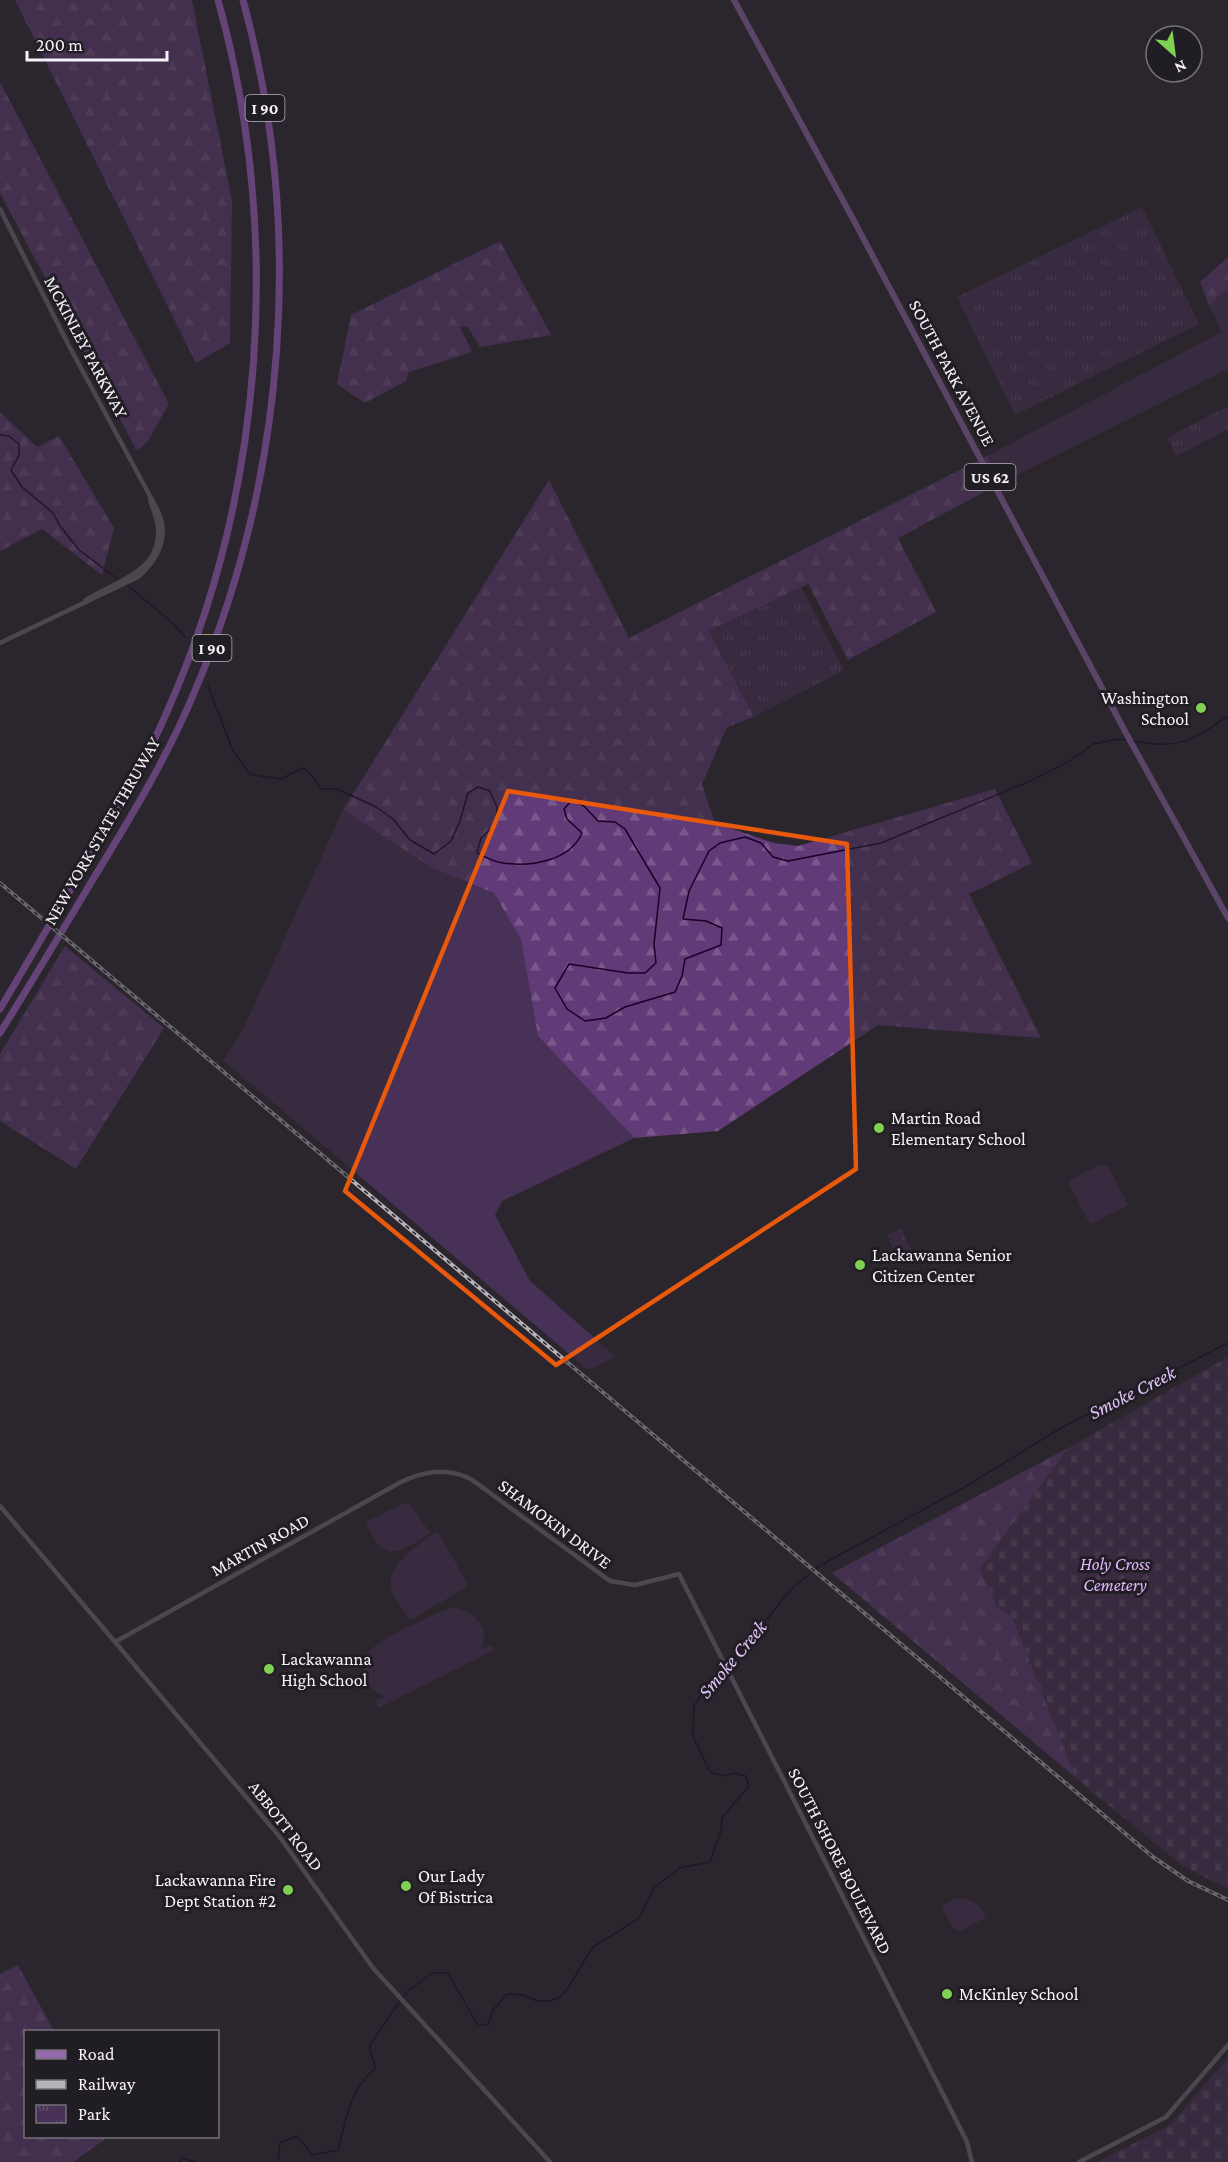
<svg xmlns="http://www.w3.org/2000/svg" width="1228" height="2162" viewBox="0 0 1228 2162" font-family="'Crimson Pro',serif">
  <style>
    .grass { fill: #483157 }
    .forest { fill: url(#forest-firs) }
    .cemetery { fill: url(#cemetery-stones) }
    .park { fill: url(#park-tufts) }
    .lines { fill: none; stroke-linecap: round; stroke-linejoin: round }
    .stream { stroke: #180026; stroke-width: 1.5 }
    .minor { stroke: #736e77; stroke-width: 4.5 }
    .major { stroke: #9469ae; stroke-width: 6 }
    .highway { stroke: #aa65d2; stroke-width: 7 }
    .rail-casing { stroke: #b7b3ba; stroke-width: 4 }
    .rail { stroke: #211d24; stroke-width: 1.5; stroke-dasharray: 4.5; stroke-linecap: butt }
    .marked { fill: none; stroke: #e8590c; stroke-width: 4.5; stroke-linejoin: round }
    .poi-dot { fill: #80d051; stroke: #211d24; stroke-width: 2 }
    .labels { text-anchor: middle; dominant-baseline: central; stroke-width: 6; stroke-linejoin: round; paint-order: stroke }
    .shield { fill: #211d24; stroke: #b6b2b8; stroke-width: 1.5 }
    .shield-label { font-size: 16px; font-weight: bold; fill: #f6f2f8 }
    .street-label { font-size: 18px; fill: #f6f2f8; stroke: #211d24 }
    .poi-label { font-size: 18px; fill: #f6f2f8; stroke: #211d24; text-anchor: start }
    .park-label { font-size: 18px; font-style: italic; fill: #e2b7ff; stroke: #211d24 }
    .water-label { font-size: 20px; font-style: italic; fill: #e1c1f7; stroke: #211d24 }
  </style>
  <defs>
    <pattern id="forest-firs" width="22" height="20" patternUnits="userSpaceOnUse" patternTransform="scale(1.5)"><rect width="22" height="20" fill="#613b77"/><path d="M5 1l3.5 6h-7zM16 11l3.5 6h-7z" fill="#78588b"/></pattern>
    <pattern id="cemetery-stones" width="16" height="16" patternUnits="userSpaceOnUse" patternTransform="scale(1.5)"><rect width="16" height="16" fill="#483157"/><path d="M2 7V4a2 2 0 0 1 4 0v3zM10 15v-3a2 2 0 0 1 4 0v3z" fill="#634f70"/></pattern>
    <pattern id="park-tufts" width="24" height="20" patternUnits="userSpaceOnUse" patternTransform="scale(1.5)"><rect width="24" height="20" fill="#483157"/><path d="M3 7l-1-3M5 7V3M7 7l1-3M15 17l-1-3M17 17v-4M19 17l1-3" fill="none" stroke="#634f70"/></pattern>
  </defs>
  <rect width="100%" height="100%" fill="#2b262e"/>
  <path class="grass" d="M1228,288V369L1001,483L987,456L1222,332L1209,305Z
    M343,810L432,868L494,893L521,940L538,1036L634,1138L502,1201L495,1215L530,1281L616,1357L588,1370L223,1060L241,1034Z
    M1101,1164L1108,1166L1128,1205L1090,1224L1068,1181Z
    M404,1503L410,1504L430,1533C399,1553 384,1566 366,1522Z
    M438,1532L467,1583L465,1588L410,1620C404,1610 393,1598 391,1587C386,1565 422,1541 438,1532Z
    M452,1607C474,1613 489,1623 482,1648L491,1645L494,1650L379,1708L376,1701L384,1696C379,1693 373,1690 369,1685C361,1676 363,1658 372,1649C384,1636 434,1615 452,1607Z
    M956,1898C970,1899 979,1903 986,1917L960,1931L955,1930L941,1906Z"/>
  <path class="forest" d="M15,0H192L232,201L230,343L196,363Z
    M0,82L169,404L148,441L137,451L0,193Z
    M500,241L551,335L480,347L467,326L460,327L472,352L409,372L406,381L365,403L337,384L351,315Z
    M1228,257V288L1209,305L1200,282Z
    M0,412L37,447L59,436L114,528L102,575L42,529L0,551Z
    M987,456L1001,483L898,538L936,612L848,660L808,584L709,631L754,717L727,727L702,784L715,823L774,843L798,846L995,789L1032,863L969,894L1041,1038L878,1025L718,1131L634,1138L538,1036L521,940L494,893L432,868L343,810L549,480L629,638Z
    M65,946L164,1028L76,1169L0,1121V1054Z
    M1068,1448L1044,1482L996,1606L1012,1617L1076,1778L832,1573Z
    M18,1965L54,2031L26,2032V2136L108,2137L73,2162H0V1974Z"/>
  <path class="cemetery" d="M1228,1357V1889L1180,1864L1076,1778L1012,1617L996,1606L980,1569L1003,1536L1068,1448Z
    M1228,2058V2162H1097L1170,2125Z"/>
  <path class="park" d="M1142,207L1199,324L1015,415L957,297Z
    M1228,406V432L1227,430L1176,456L1167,438Z
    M801,587L844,670L754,717L708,631Z
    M901,1228L915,1257L901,1264L887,1235Z"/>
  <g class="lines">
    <path class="stream" d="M0,435L9,436L19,444V455L11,470L22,487L53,513L60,526L79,550L119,580
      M126,584L175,625L185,637
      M208,686L233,751L250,774L280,779L304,768L314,778L321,789H337L376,807L393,819L410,840L434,854L451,841L460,821L468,793L478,787L490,791L497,807L496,824L481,838L477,853C485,857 494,862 503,863C531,867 570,861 582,833L567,819L564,809L572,800L584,806L598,821L615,822L625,829L660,888L654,944L656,963L645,973H628L569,964L555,988L567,1009L585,1021L606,1018L625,1007L675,992L682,976L685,959L721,945L722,928L706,921L683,919L689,891L709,851L720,843L745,837L761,843L773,857L788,861L881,843L1030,781L1068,762L1093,744L1118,739L1127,740
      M1132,741C1179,749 1189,743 1228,716
      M403,1998L407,1992L432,1973H448L477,2024L488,2025L493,2010L507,1994L523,1995L537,2001H550L559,1998L568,1988L592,1948L639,1918L654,1888L679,1868L710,1862L721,1831L722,1818L749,1786L746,1776L733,1773L724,1776L710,1772L693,1736L694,1706L709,1682L735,1658L794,1586L821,1565L963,1488L1061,1428L1228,1343
      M180,2162L182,2158L195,2162
      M278,2162L280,2143L297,2136L313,2155L338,2150C345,2122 351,2087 375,2069C375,2061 369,2053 370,2045L400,2001"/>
    <path class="minor" d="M0,209L68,344L157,509C170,535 159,559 138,577L0,643
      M86,600C116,581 162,572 158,527C157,518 153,509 150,500
      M0,1506L279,1836L373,1968L550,2162
      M115,1642L399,1483C423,1471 446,1467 471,1479L610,1581L635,1585L679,1574L946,2100L967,2142L972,2162
      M1079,2162L1166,2117L1228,2045"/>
    <path class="major" d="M734,0L853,219L1127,735L1228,918"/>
    <path class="highway" d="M0,1009C25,967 49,925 74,884C107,828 140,774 166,714C265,492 283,234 218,0
      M0,1033C29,986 58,938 86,891C125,826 165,763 194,693C287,476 305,227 243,0"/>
    <defs>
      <path id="rail" d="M0,883L1153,1857L1188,1881L1228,1900"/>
    </defs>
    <use href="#rail" class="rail-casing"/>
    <use href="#rail" class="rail"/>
  </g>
  <path d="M0 0H1228V2162H0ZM508,791L847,844L856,1169L556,1365L345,1191Z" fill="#2b262e" fill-opacity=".55" fill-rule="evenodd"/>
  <path class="marked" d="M508,791L847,844L856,1169L556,1365L345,1191Z"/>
  <g class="poi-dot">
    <circle cx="1201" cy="708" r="6"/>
    <circle cx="879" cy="1128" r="6"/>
    <circle cx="860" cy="1265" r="6"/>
    <circle cx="269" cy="1669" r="6"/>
    <circle cx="406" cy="1886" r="6"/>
    <circle cx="288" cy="1890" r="6"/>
    <circle cx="947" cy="1994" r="6"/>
  </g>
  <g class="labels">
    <g class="shield">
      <rect x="245.5" y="95" width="39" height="26" rx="4.5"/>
      <rect x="964.5" y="464" width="51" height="26" rx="4.5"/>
      <rect x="192.5" y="635" width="39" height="26" rx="4.5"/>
    </g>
    <g class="shield-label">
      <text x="265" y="108">I 90</text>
      <text x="990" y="477">US 62</text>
      <text x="212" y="648">I 90</text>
    </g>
    <g class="street-label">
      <text transform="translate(86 347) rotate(62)">MCKINLEY PARKWAY</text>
      <text transform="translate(952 373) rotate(62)">SOUTH PARK AVENUE</text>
      <text transform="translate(102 831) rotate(-60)">NEW YORK STATE THRUWAY</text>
      <text transform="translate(555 1524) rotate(37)">SHAMOKIN DRIVE</text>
      <text transform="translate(260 1545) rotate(-29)">MARTIN ROAD</text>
      <text transform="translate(286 1826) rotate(52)">ABBOTT ROAD</text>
      <text transform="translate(840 1861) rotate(63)">SOUTH SHORE BOULEVARD</text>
    </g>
    <g class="poi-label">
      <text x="1189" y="698" text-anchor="end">Washington<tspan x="1189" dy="21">School</tspan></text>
      <text x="891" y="1118">Martin Road<tspan x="891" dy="21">Elementary School</tspan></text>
      <text x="872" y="1255">Lackawanna Senior<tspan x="872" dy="21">Citizen Center</tspan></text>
      <text x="281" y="1659">Lackawanna<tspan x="281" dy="21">High School</tspan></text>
      <text x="418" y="1876">Our Lady<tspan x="418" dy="21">Of Bistrica</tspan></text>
      <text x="276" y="1880" text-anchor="end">Lackawanna Fire<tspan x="276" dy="21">Dept Station #2</tspan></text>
      <text x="959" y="1994">McKinley School</text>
    </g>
    <g class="park-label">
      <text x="1115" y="1564">Holy Cross<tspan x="1115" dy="21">Cemetery</tspan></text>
    </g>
    <g class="water-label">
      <text transform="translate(1132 1392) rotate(-27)">Smoke Creek</text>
      <text transform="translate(732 1659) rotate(-50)">Smoke Creek</text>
    </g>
  </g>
  <rect x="24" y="2030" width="195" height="108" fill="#211d24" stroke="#767279" stroke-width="1.5"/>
  <rect x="36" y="2050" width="30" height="9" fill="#9469ae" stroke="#767279" stroke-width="1.5"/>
  <text x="78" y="2060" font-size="18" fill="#f6f2f8">Road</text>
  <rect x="36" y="2080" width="30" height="9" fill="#b7b3ba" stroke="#767279" stroke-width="1.5"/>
  <text x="78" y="2090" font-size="18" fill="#f6f2f8">Railway</text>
  <rect x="36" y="2105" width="30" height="18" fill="url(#park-tufts)" stroke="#767279" stroke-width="1.5"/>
  <text x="78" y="2120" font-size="18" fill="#f6f2f8">Park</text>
  <g transform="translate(1174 54) rotate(152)"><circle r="28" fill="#211d24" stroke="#767279" stroke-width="1.5"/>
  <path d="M0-4.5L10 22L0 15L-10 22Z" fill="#80d051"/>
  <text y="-9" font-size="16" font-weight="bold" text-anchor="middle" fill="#f6f2f8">N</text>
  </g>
  <path d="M27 51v9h140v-9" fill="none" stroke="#f6f2f8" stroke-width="3"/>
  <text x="36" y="51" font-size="18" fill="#f6f2f8" stroke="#211d24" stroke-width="4.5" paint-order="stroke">200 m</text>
</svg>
